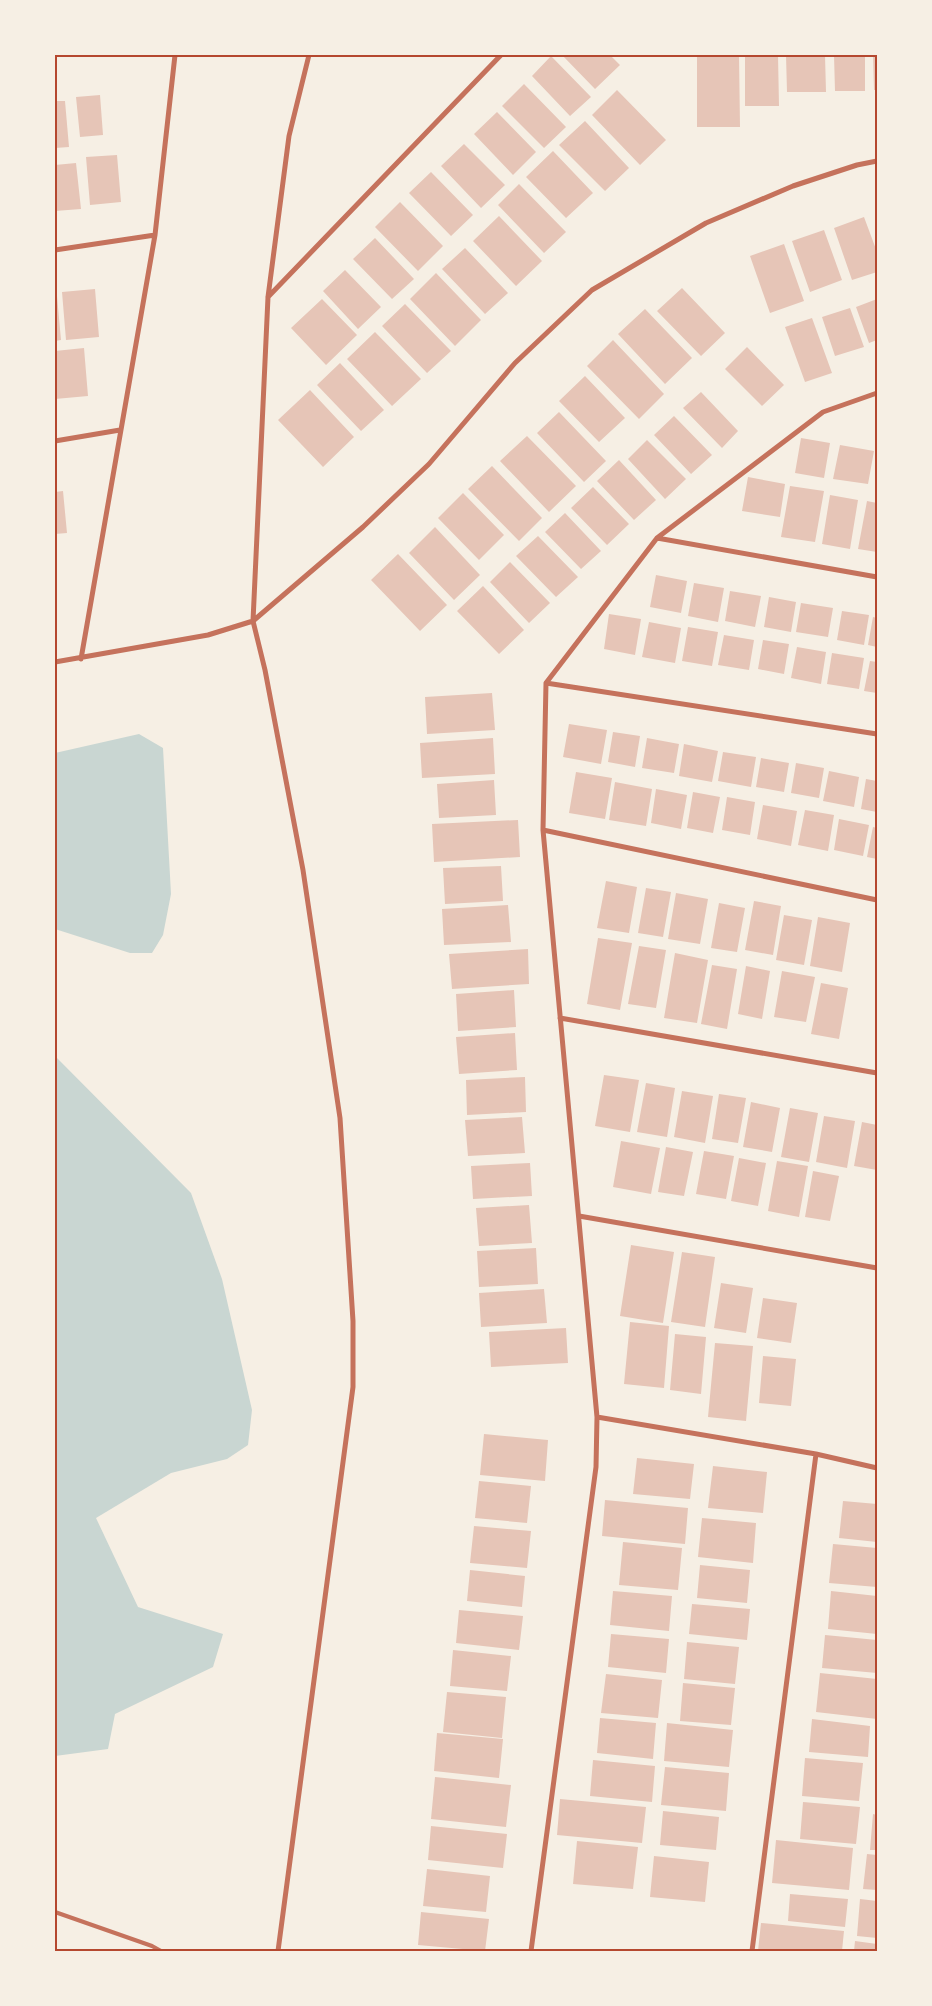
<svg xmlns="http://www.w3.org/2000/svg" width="932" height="2006" viewBox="0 0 932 2006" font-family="Signika,sans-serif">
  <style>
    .water { fill: #c9d6d2 }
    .building { fill: #e6c5b7 }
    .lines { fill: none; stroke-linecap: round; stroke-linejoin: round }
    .service { stroke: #c5725c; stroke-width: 4 }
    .minor { stroke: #c5725c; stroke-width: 5 }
    .neatline { fill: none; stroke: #b5482f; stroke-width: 2 }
  </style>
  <rect width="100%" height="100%" fill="#f6efe4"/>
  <path class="water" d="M139,734L163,748L171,894L163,935L152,953H130L55,929V753Z
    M55,1056L191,1193L222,1279L252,1410L248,1445L227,1459L171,1473L96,1518L138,1607L223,1634L213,1667L115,1714L108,1749L55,1756Z"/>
  <path class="building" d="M562,55H610L620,65L595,89Z
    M697,55H739L740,127H697Z
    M745,55H778L779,106H745Z
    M786,55H825L826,92H787Z
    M834,55H865V91H835Z
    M873,55H877V90H874Z
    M551,56L591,97L570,116L532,76Z
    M524,84L566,127L544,148L502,106Z
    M617,90L666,140L640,165L592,115Z
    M100,95L103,135L80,137L76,97Z
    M55,101H65L69,147L55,148Z
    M497,112L536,152L513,175L474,134Z
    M585,121L629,168L605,191L559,145Z
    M464,144L505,185L481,208L441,166Z
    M553,151L593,193L566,218L526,177Z
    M117,155L121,202L90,205L86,157Z
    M76,163L81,209L55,211V165Z
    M431,172L473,215L451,236L409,193Z
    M519,184L566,232L544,253L498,205Z
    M400,202L443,246L418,271L375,227Z
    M499,216L542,261L516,286L473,241Z
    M864,217L877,252V272L852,280L834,228Z
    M824,230L842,280L810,292L792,241Z
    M375,238L414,279L392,299L353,259Z
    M784,244L804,301L770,313L750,256Z
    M465,248L508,293L485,314L442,269Z
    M345,270L381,307L358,329L323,291Z
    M436,273L481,320L455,346L410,299Z
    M682,288L725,333L701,356L657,311Z
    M95,289L99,337L66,340L62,292Z
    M55,296H57L61,340L55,341Z
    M322,299L357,335L326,365L291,328Z
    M877,299V340L869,343L856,307Z
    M405,304L451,351L427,373L382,326Z
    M850,308L864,347L835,356L822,317Z
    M645,309L692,358L665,384L618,334Z
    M812,318L832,373L805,382L785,327Z
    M375,332L421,379L392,406L347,359Z
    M613,340L664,394L639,419L587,366Z
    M747,347L784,385L762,406L725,369Z
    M84,348L88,396L55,399V351Z
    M340,363L384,410L361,431L317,385Z
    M585,376L625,418L599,442L559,401Z
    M310,390L354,437L323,467L278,420Z
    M701,392L738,431L722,448L683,408Z
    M559,412L606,461L584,482L537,433Z
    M674,416L712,455L691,474L654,435Z
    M527,436L576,486L549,512L500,461Z
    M801,438L830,443L824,478L795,473Z
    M647,440L686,479L665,499L628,459Z
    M840,445L874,451L868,484L833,479Z
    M619,460L656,500L634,520L597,481Z
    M492,466L542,518L519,541L468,489Z
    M748,477L785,484L780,517L742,511Z
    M790,486L824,491L815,542L781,537Z
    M593,487L629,524L607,545L571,508Z
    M63,491L67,533L55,534V492Z
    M463,493L504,535L479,560L438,518Z
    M830,495L858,500L850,549L822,544Z
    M867,501L877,503V552L858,549Z
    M565,513L601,551L581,569L545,532Z
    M435,527L480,575L454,600L409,553Z
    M538,536L578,577L556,597L516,556Z
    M398,554L447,605L420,631L371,580Z
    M510,562L550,603L529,623L490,582Z
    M656,575L687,581L681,613L650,607Z
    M694,583L724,588L718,622L688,616Z
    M483,586L524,630L499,654L457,611Z
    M730,591L761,596L755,627L725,621Z
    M769,597L796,602L791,632L764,627Z
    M801,603L833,608L828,637L796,632Z
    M842,611L869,615L864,645L837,640Z
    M609,614L641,619L635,655L604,649Z
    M873,617L877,618V647L868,645Z
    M649,622L681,628L675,663L642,657Z
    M688,627L718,632L712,666L682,661Z
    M724,635L754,640L749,670L718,665Z
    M763,640L789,644L784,674L758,669Z
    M797,647L826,652L821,684L791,678Z
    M832,653L864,658L859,689L827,684Z
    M870,661L877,662V693L864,691Z
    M492,693L495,730L427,734L425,697Z
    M569,724L607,730L601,764L563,757Z
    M613,732L640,736L635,767L608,762Z
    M493,738L495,774L422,778L420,743Z
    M647,738L679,744L674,773L642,768Z
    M684,744L718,751L712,782L679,776Z
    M723,752L756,757L751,787L718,781Z
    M761,758L789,763L784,792L756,787Z
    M796,763L824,768L819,798L791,793Z
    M829,771L859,777L854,807L823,801Z
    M576,772L612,778L605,819L569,813Z
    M866,779L877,781V812L861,809Z
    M494,780L496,815L439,818L437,784Z
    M615,782L652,789L646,826L609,820Z
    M656,789L687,795L681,829L651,823Z
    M693,792L720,797L713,833L687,828Z
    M727,797L755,802L750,835L722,830Z
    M763,805L797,811L791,846L757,839Z
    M805,810L834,815L828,851L798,845Z
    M839,819L869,825L863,856L834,850Z
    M518,820L520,857L434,862L432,824Z
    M873,827L877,828V859L867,857Z
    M501,866L503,901L445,904L443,868Z
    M606,881L637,887L629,933L597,928Z
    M646,888L671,892L663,937L638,933Z
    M676,893L708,899L700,944L668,939Z
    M754,901L781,906L773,955L745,950Z
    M719,903L745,908L737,952L711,948Z
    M508,905L511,942L444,945L442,909Z
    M784,915L812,920L804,965L776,960Z
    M818,917L850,923L842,972L810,966Z
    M598,938L632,943L620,1010L587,1004Z
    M639,946L666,950L656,1008L628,1004Z
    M528,949L529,984L452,989L449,954Z
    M675,953L708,960L697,1023L664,1018Z
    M712,965L737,969L727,1029L701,1024Z
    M746,966L770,971L762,1019L738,1014Z
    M782,971L815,977L806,1022L774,1017Z
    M821,983L848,988L839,1039L811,1034Z
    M514,990L516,1027L458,1031L456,994Z
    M515,1033L517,1070L459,1074L456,1037Z
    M604,1075L639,1080L630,1132L595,1126Z
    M525,1077L526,1112L467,1115L466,1080Z
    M646,1083L675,1088L667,1137L637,1132Z
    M682,1091L713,1096L705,1143L674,1137Z
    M719,1094L746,1098L738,1143L712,1139Z
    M751,1102L780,1108L772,1152L743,1147Z
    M790,1108L818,1113L809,1162L781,1157Z
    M824,1116L855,1121L847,1168L816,1162Z
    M522,1117L525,1153L468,1156L465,1120Z
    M862,1122L877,1125V1170L854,1166Z
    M621,1141L660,1148L651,1194L613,1187Z
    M666,1147L693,1152L684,1196L658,1192Z
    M704,1151L734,1156L726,1199L696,1194Z
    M739,1158L766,1163L758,1206L731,1201Z
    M777,1161L808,1166L799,1217L768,1211Z
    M530,1163L532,1196L473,1199L471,1166Z
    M813,1171L839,1176L830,1221L805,1217Z
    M529,1205L532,1243L479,1246L476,1208Z
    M631,1245L674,1252L663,1323L620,1316Z
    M536,1248L538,1284L479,1287L477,1251Z
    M682,1252L715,1257L705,1327L671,1322Z
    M721,1283L753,1288L746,1333L714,1328Z
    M544,1289L547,1323L481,1327L479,1293Z
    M763,1298L797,1303L791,1343L757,1338Z
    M630,1322L669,1326L664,1388L624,1384Z
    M566,1328L568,1363L491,1367L489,1332Z
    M675,1334L706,1337L701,1394L670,1390Z
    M715,1343L753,1346L746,1421L708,1417Z
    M763,1356L796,1359L791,1406L759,1403Z
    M484,1434L548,1440L545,1481L480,1475Z
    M637,1458L694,1464L690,1499L633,1494Z
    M713,1466L767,1472L763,1513L708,1508Z
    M479,1481L531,1486L527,1523L475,1518Z
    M605,1500L688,1508L685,1544L602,1536Z
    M843,1501L877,1504V1542L839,1538Z
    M702,1518L756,1523L753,1563L698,1557Z
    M474,1526L531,1531L527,1568L470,1563Z
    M623,1542L682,1548L678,1590L619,1585Z
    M833,1544L877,1548V1587L829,1583Z
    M700,1565L750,1570L747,1603L697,1598Z
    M470,1570L525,1576L522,1607L467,1601Z
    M613,1591L672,1596L669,1631L610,1625Z
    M831,1591L877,1596V1634L828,1629Z
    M692,1604L750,1609L747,1640L689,1634Z
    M459,1610L523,1616L519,1650L456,1643Z
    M611,1634L669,1639L666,1673L608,1667Z
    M825,1635L877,1640V1673L822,1668Z
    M687,1642L739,1647L735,1684L684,1679Z
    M453,1650L511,1656L507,1691L450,1686Z
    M820,1673L877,1679V1719L816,1712Z
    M606,1674L662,1680L658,1718L601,1713Z
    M683,1683L735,1688L731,1725L680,1721Z
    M447,1692L506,1697L502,1738L443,1732Z
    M600,1718L656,1723L653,1759L597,1753Z
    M812,1719L870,1726L868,1757L809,1752Z
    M667,1723L733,1730L729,1767L664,1761Z
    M437,1733L503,1739L499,1778L434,1771Z
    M805,1758L863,1763L859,1801L802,1796Z
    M593,1760L655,1766L652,1802L590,1796Z
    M665,1767L729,1773L726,1811L661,1805Z
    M435,1777L511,1785L506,1827L431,1819Z
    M560,1799L646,1807L642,1843L557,1835Z
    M803,1802L860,1807L856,1844L800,1839Z
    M663,1811L719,1817L716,1850L660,1845Z
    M873,1814L877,1815V1850H870Z
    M431,1826L507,1834L503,1868L428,1860Z
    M776,1840L853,1848L849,1890L772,1883Z
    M577,1841L638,1847L633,1889L573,1884Z
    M867,1854L877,1855V1890L863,1889Z
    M654,1856L709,1862L705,1902L650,1897Z
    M427,1869L490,1876L486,1912L423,1906Z
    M790,1894L848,1899L845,1927L788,1921Z
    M860,1899L877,1901V1938L857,1936Z
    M421,1912L489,1919L485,1951L418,1945Z
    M761,1923L844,1931L842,1951H758Z
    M855,1941L877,1944V1951H854Z"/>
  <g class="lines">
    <path class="service" d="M55,1912L152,1946L161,1951"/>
    <path class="minor" d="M55,250L155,235
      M268,297L501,55
      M55,441L120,430
      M657,538L877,577
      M81,659L155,235L175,55
      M55,662L208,635L253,621L363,527L429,464L515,363L592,290L706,223L793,186L857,165L877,161
      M546,683L877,734
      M543,830L877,900
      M560,1018L877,1073
      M579,1216L877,1268
      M597,1417L816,1454L752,1951
      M816,1454L877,1468
      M278,1951L353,1387V1321L340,1118L303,870L265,670L253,621L268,297L289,136L309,55
      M531,1951L596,1467L597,1417L543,830L546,683L657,538L823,412L877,393"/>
  </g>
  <rect width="932" height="2006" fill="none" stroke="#f6efe4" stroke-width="112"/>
  <rect x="56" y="56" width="820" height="1894" class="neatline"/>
</svg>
